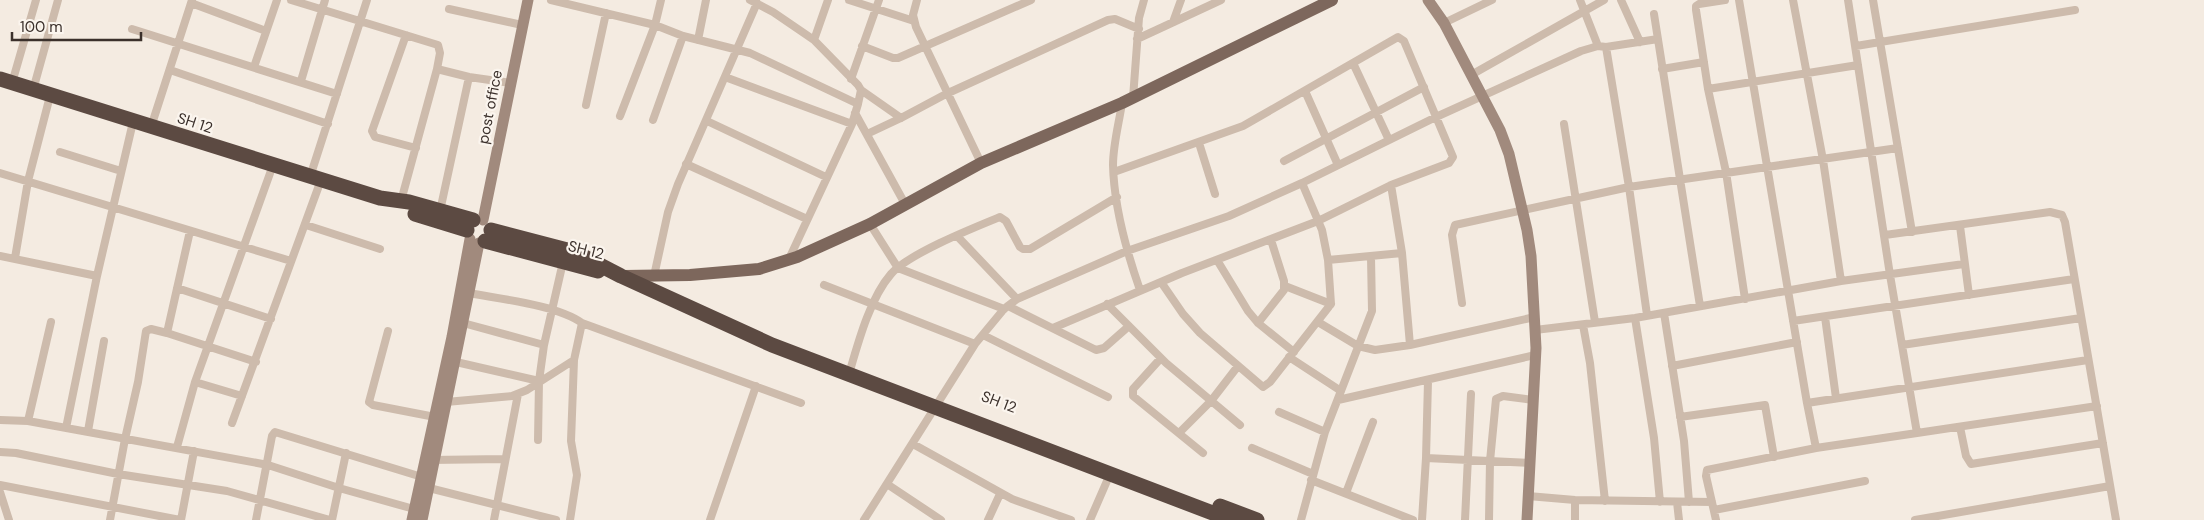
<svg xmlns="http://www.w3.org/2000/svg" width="2204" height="520" viewBox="0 0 2204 520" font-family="'DM Sans',sans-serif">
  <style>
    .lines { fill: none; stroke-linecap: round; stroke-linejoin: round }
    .street { stroke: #cdbbac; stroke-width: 8 }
    .secondary { stroke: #a18a7d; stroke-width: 11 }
    .primary { stroke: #7d675c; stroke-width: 12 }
    .highway { stroke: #5c4a42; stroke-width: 15 }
    .labels { text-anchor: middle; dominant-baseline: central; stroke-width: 4.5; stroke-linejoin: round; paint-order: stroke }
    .street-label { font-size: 15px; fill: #3b302b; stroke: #fbf5ee }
  </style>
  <rect width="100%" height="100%" fill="#f4ebe1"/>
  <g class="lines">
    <path class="street" d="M291,0L438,45L440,53L437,69L401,201
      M551,0L655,25L683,36L750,53L858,104L852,124L789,259
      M750,0L773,12L814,40L858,85L861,90L858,104
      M849,0L914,21
      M917,0L913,15L916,27L981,163
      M1580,0L1598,46
      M1621,0L1640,42
      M1725,0L1699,4L1696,6V10L1708,89L1726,172L1745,299
      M1739,0L1807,403
      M1793,0L1823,160L1841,281
      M1848,0L1890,275L1917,433L2097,406
      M1873,0L1912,232
      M191,3L266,31
      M449,9L522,25
      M1654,14L1700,306
      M1173,22L1181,0
      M1444,23L1492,0
      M132,29L337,94
      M406,35L372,131L375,137L416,148
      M1137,39L1221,0
      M698,40L706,0
      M814,40L828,0
      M862,46L893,58H898L1031,0
      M1856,46L2075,10
      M1353,63L1389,140
      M254,67L277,0
      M437,69L469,77L511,83
      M1662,69L1704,62
      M170,70L328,124
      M1471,75L1604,0
      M725,77L852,124
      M851,79L879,0
      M301,81L325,0
      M12,83L36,0
      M1708,89L1858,65
      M33,90L58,0
      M861,90L901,118
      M1305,91L1338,165
      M1133,98L1139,18L1144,0
      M1122,103C1119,123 1113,145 1113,165C1114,207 1126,250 1140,290
      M586,105L606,13
      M855,113L905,204
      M620,116L655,25L661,0
      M653,120L683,36
      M707,121L826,177
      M1564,124L1595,322
      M151,127L192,0
      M867,134L901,118L946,94L1108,20L1115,19L1139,29
      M1199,143L1215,194
      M60,152L121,171
      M1284,161L1424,87
      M686,164L807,219
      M0,173L291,261
      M310,177L367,0
      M1302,183L1322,230L1328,260L1402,253
      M1391,185L1402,253L1410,345
      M440,211L469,77
      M870,224L898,268L1004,309
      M306,225L380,249
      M1960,226L1969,295
      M1885,235L2050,212L2062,215L2065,222L2116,520
      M958,237L1017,299
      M0,256L97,276
      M15,258L28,181L50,96
      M1217,260L1248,311L1258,323L1294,352
      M654,276L668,212L678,184L757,3
      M1161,282L1183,314L1200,333L1263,387L1270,382L1331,304L1328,260
      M824,285L975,344
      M1285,286L1331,304
      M177,288L271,319
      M1462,303L1452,235L1455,225L1629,187L1898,148
      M1107,304L1166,363L1240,425
      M1008,306L1096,350L1104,348L1129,326
      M1664,313L1684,441L1689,502
      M1647,315L1629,187L1606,47L1658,39
      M1825,317L1836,398
      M1635,318L1654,438L1660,502
      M1793,321L2074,279
      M1318,322L1358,346L1375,350L1410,345L1535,317
      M463,323L544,345
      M582,323L801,403
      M1258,323L1284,290V281L1271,240
      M1583,325L1590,363L1605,501
      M1053,328L1182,273L1318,221L1391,185L1449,163L1453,157L1404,41L1398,37L1243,126L1114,172
      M1535,330L1635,318L1841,281L1964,264
      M388,331L369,402L373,405L435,417
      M167,333L256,362
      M983,335L1108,397
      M1902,345L2081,318
      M1289,357L1341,391
      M1161,358L1133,389V396L1203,453
      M456,362L539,381
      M1672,366L1797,342
      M849,374C858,343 870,298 891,274C908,254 973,228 1000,217L1006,221L1020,247L1023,249H1030L1117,197
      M195,382L242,396
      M1338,400L1535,355
      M446,402L512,396L527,390L574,360L582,323C557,305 500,299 469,293
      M1279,412L1325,432
      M1680,417L1765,405L1774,457
      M0,420L28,421L268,465L339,488L414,509
      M28,421L51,322
      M232,423L321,180
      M1960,427L1966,456L1971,464L2103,443
      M66,428L97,276L133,122
      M88,431L104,341
      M1180,432L1211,401L1238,366
      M538,440L539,381L544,345L563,262
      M913,444L1012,499L1071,520
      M177,447L195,382L273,165
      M1252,448L1313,474
      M1816,448L1807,403L2088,360
      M0,452L16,453L118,474L227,491L330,520
      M1426,458L1530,463
      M430,460L505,459
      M1311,480L1413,520
      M887,484L941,520
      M0,485L180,520
      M429,488L556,520
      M0,492L9,520
      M1346,493L1373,422
      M1528,496L1575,500L1712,502
      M1677,502L1679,520
      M1714,510L1865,481
      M110,520L125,439L138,382L146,331L151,329L167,333L190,231
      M181,520L194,451
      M256,520L272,436L275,432L422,477
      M332,520L346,453
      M494,520L518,394
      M570,520L577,475L571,441L574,360
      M710,520L756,386
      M864,520L975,344L1004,309L1017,299L1127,251L1229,216L1302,183L1436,117L1581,51L1598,46L1606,47
      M988,520L1000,494
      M1090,520L1110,474
      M1301,520L1325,432L1372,311L1371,257
      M1422,520L1426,458L1428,381
      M1465,520L1471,394
      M1489,520L1490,461L1496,399L1503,396L1533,400
      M1575,520V500
      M1716,520L1706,476L1707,470L1816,448L1917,433
      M1915,520L2110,486"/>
    <path class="secondary" d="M1428,0L1444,23L1500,130L1509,154L1527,230L1531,256L1536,348L1527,520
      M483,220L528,0
      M412,520L452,337L470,239
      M422,520L479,243"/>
    <path class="primary" d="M624,276L690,275L759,269L797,257L870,224L981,163L1122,103L1332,0"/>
    <path class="highway" d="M0,79L380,198L409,202L473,220
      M415,214L467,230
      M491,230L575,252L621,276L772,345L1231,520
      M485,241L598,271
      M1220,506L1257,520"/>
  </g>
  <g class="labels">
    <g class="street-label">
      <text transform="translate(490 107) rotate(-79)">post office</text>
      <text transform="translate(195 123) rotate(18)">SH 12</text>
      <text transform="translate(586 250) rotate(14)">SH 12</text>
      <text transform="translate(999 402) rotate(21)">SH 12</text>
    </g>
  </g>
  <path d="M12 32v8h129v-8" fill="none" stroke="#3b302b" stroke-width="2.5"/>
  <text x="20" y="32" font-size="15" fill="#3b302b" stroke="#fbf5ee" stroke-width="4" paint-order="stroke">100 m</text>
</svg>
